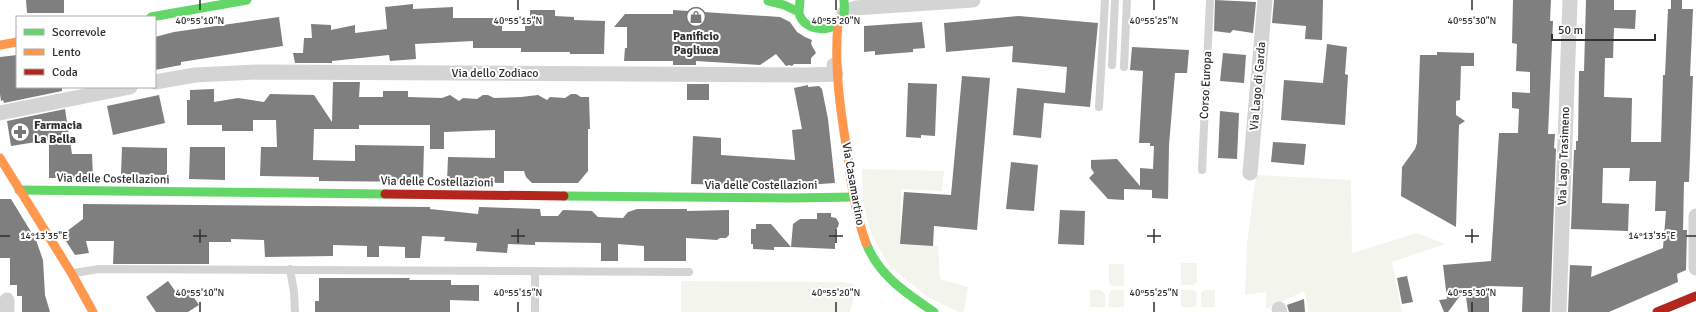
<svg xmlns="http://www.w3.org/2000/svg" width="1696" height="312" viewBox="0 0 1696 312" font-family="Signika,sans-serif">
  <style>
    .green { fill: #f3f5ec }
    .building { fill: #7f7f7f }
    .lines { fill: none; stroke-linecap: round; stroke-linejoin: round }
    .lane { stroke: #d4d4d4; stroke-width: 8 }
    .street { stroke: #d4d4d4; stroke-width: 15 }
    .fast { stroke: #63d668; stroke-width: 9 }
    .slow { stroke: #ff974d; stroke-width: 9 }
    .jam { stroke: #b3261e; stroke-width: 9 }
    .ticks { fill: none; stroke: #2f2f2f; stroke-width: 1.5 }
    .labels { text-anchor: middle; dominant-baseline: central; stroke-width: 4; stroke-linejoin: round; paint-order: stroke }
    .poi-label { font-size: 12px; font-weight: bold; fill: #2f2f2f; stroke: #fff }
    .street-label { font-size: 12px; fill: #2f2f2f; stroke: #fff }
    .ticks-label { font-size: 10px; text-anchor: middle; fill: #2f2f2f; stroke: #fff; stroke-width: 4; stroke-linejoin: round; paint-order: stroke }
  </style>
  <rect width="100%" height="100%" fill="#fff"/>
  <path class="green" d="M862,169L944,171L942,191L901,189L900,245L938,246L940,279L968,287L964,312H959L928,297L889,266L871,233L863,201Z
    M1256,175L1351,180L1352,253L1417,233L1445,244L1392,262L1402,312H1309L1304,291L1266,309V292L1245,295L1247,244Z
    M1181,263H1197V282L1193,285H1181Z
    M1109,264H1124V286H1112L1109,283Z
    M681,281L842,282L854,284L856,290L850,312H681Z
    M1090,290H1101L1105,294V307H1090Z
    M1112,290H1124V307H1109V294Z
    M1181,290H1193L1197,293L1196,307H1181Z
    M1204,290H1215V307H1201V293Z"/>
  <path class="building" d="M26,0H64V13H27Z
    M1215,0L1256,2L1253,33L1233,30L1230,33L1214,31Z
    M1274,0H1323L1322,40L1305,39L1306,26L1272,23Z
    M1513,0H1551L1550,21H1553L1548,134H1555L1554,148L1556,149L1550,312H1522L1523,287L1489,286V312H1468L1465,289L1448,312H1444L1439,300L1447,299L1443,265L1491,261L1499,133H1518L1519,109L1512,108V92L1530,93V72L1516,71L1517,44L1512,43Z
    M1586,0H1614V10H1636L1635,29L1614,28L1613,58H1605L1604,97L1632,98L1631,142H1661L1663,75H1665L1668,9H1671V0H1682V9H1693L1690,76H1693L1689,182H1684L1683,230H1687L1686,270L1677,274L1678,282L1609,312H1568L1570,265L1592,266L1591,277L1663,248L1666,211H1655L1656,181H1629L1630,168H1603L1602,203L1629,204L1628,231L1571,229L1574,150H1576V141H1578L1579,71H1584Z
    M413,4V9L453,7V18H502V31H525V20H530V10H555V16L574,17V20L605,21L604,54H570V52H521V48H473V41L415,44L416,59L390,61L389,55L332,61V63H295L293,53H303L304,38H312L311,24L331,25V30L355,25V33L387,29L385,7Z
    M673,10L780,17L790,22L797,32L805,37L812,40L811,44L816,53L811,58V64H794L792,66L789,65L786,66L776,54L760,65L696,61V65H673V61H624L625,48H627V27H614L625,14H673Z
    M1019,16L1098,23L1090,107L1044,103L1041,138L1013,135L1017,88L1065,93L1067,67L1012,62L1013,46L946,52L944,23Z
    M279,17L283,46L181,62V65L155,70V37L174,32Z
    M922,22L925,48L913,49V52L875,55V51L864,52V26Z
    M1327,44L1347,47L1345,74L1348,75L1345,125L1281,120L1284,80L1323,83Z
    M1132,47L1189,50L1187,73H1175L1169,145L1168,199L1152,198V190L1124,189V200L1108,199L1089,178L1094,173L1091,168V160L1117,159L1140,186V168L1153,169L1154,146H1150V143H1139L1143,71L1130,70Z
    M1437,52L1474,53V66H1461L1460,100L1456,101V115L1465,121L1459,125L1456,227L1401,196L1402,167L1415,149L1417,143L1420,55H1437Z
    M1223,53L1246,55L1244,83L1220,81Z
    M17,55V87H62V91L4,103L3,100L1,101L0,94V57Z
    M962,76L990,78L977,230L934,226L933,246L900,244L904,192L951,195Z
    M333,82H360L359,97H383V91H408V97L442,98L450,95L459,101L463,98L477,99L483,95H488L494,98L521,97L538,95L547,100L550,97L565,98L571,94H576L581,97H589L590,129H588V171L578,183H532L526,177L524,171H504V183L447,182L448,157L495,158V130L444,132V149H430V125H359V129H314L313,160L355,161V145L424,146L423,182L319,181V177L260,176L261,147H277L276,120H253V131H222V125H187V100H190V90L214,89V102L238,98L264,102L270,94L314,95L332,122Z
    M908,83L937,84L935,136L921,135V138L906,137Z
    M687,84H709V100H687Z
    M808,85V87L819,86L822,89L828,119L835,183L790,186L691,184L693,136L721,138V155L795,160L792,130L802,129L794,88Z
    M159,95L165,123L113,135L107,106Z
    M65,109L72,154H92L93,178H49V140L11,146L7,121Z
    M1220,111L1239,113L1237,159L1218,158Z
    M1273,142L1306,144L1304,165L1271,162Z
    M122,147L167,148V175L121,174Z
    M190,147H225V180L189,179Z
    M1011,162L1038,165L1034,211L1006,209Z
    M0,199H11L36,240L43,260L45,295L50,312H22V296H17V285H10V258H0Z
    M83,204L430,207V209L478,214L479,207L510,208L540,209L541,216H558L563,210L592,211L598,217L623,218L628,212L637,209H687V211L729,210V235L726,238H720L717,240L686,238V261H644V246L618,244V261H601V243L535,242V245L508,244L507,253L476,251L477,243L444,241L445,237L422,236L420,258H405V247L379,246V257H367V246L333,245V256L265,257L264,240L231,239V242H209V264H113L114,241H86L89,253L75,255L62,235L83,219Z
    M1060,210L1085,211L1084,245L1058,244Z
    M817,213H831V217L836,218L839,223L838,227L835,230V249L791,247L793,224L800,219H817Z
    M756,224H771L791,247H774V250L753,249V244H751V229H756Z
    M1407,276L1413,302L1402,304L1397,278Z
    M319,278H410L409,280H451V285H479V301L450,300V312H315V301H319Z
    M168,281L178,295L188,289L199,305L188,312H156L146,297Z
    M1304,299L1305,312H1289L1287,305Z"/>
  <g class="lines">
    <path class="lane" d="M1112,65L1115,0
      M1124,67L1127,0
      M1099,107L1105,0
      M1202,170L1210,0
      M290,269L294,292L295,312
      M535,271V312
      M74,273L99,269L689,272"/>
    <path class="street" d="M844,13L855,8L973,0
      M155,82L195,75L258,72L809,75L836,74L834,65
      M0,113L130,87
      M1250,173L1265,0
      M1696,216V268
      M1279,309L1280,312
      M7,312V300
      M1559,312L1570,0"/>
    <path class="fast" d="M800,0C800,4 799,9 799,13C804,34 840,34 844,13C845,9 844,4 844,0
      M768,1L784,5L799,12
      M151,17L247,0
      M19,190L385,194
      M564,196L790,198L854,197
      M866,243C879,276 906,293 934,312"/>
    <path class="slow" d="M838,23C834,66 840,108 847,151C851,182 855,213 866,243
      M0,45L17,42
      M0,158L72,274L93,312"/>
    <path class="jam" d="M385,194L564,196
      M1657,312L1696,296"/>
  </g>
  <path class="ticks" d="M200,0V10M518,0V10M836,0V10M1154,0V10M1472,0V10M200,229V243M518,229V243M836,229V243M1154,229V243M1472,229V243M0,236H10M193,236H207M511,236H525M829,236H843M1147,236H1161M1465,236H1479M1686,236H1696M200,302V312M518,302V312M836,302V312M1154,302V312M1472,302V312"/>
  <defs>
    <symbol id="shop-ring" viewBox="-11 -11 22 22"><circle r="9.5" fill="#fff" stroke="#787878" stroke-width="1.5"/><path d="M-5-2.5h2.3a2.7 3.5 0 0 1 5.4 0H5L5.5 6h-11ZM-1.5-2.5h3a1.5 2.3 0 0 0-3 0Z" fill="#787878"/></symbol>
    <symbol id="pharmacy-ring" viewBox="-11 -11 22 22"><circle r="9.5" fill="#fff" stroke="#787878" stroke-width="1.5"/><path d="M-2-6h4v4h4v4h-4v4h-4v-4h-4v-4h4Z" fill="#787878"/></symbol>
  </defs>
  <g fill-rule="evenodd">
    <use href="#shop-ring" x="685" y="6" width="22" height="22"/>
    <use href="#pharmacy-ring" x="9" y="121" width="22" height="22"/>
  </g>
  <g class="labels">
    <g class="poi-label">
      <text x="696" y="36">Panificio<tspan x="696" dy="14">Pagliuca</tspan></text>
      <text x="34" y="125" text-anchor="start">Farmacia<tspan x="34" dy="14">La Bella</tspan></text>
    </g>
    <g class="street-label">
      <text x="495" y="73">Via dello Zodiaco</text>
      <text transform="translate(1206 85) rotate(-87)">Corso Europa</text>
      <text transform="translate(1258 86) rotate(-85)">Via Lago di Garda</text>
      <text transform="translate(1564 156) rotate(-88)">Via Lago Trasimeno</text>
      <text transform="translate(113 179) rotate(1)">Via delle Costellazioni</text>
      <text transform="translate(437 182) rotate(1)">Via delle Costellazioni</text>
      <text transform="translate(853 184) rotate(80)">Via Casamartino</text>
      <text x="761" y="185">Via delle Costellazioni</text>
    </g>
  </g>
  <g class="ticks-label">
    <text x="200" y="24">40°55'10"N</text>
    <text x="518" y="24">40°55'15"N</text>
    <text x="836" y="24">40°55'20"N</text>
    <text x="1154" y="24">40°55'25"N</text>
    <text x="1472" y="24">40°55'30"N</text>
    <text x="1652" y="239">14°13'35"E</text>
    <text x="44" y="239">14°13'35"E</text>
    <text x="200" y="296">40°55'10"N</text>
    <text x="518" y="296">40°55'15"N</text>
    <text x="836" y="296">40°55'20"N</text>
    <text x="1154" y="296">40°55'25"N</text>
    <text x="1472" y="296">40°55'30"N</text>
  </g>
  <rect x="16" y="16" width="140" height="72" fill="#ffffff" stroke="#acacac"/>
  <rect x="24" y="29" width="20" height="6" fill="#63d668" stroke="#acacac"/>
  <text x="52" y="36" font-size="12" fill="#2f2f2f">Scorrevole</text>
  <rect x="24" y="49" width="20" height="6" fill="#ff974d" stroke="#acacac"/>
  <text x="52" y="56" font-size="12" fill="#2f2f2f">Lento</text>
  <rect x="24" y="69" width="20" height="6" fill="#b3261e" stroke="#acacac"/>
  <text x="52" y="76" font-size="12" fill="#2f2f2f">Coda</text>
  <path d="M1552 34v6h103v-6" fill="none" stroke="#2f2f2f" stroke-width="2"/>
  <text x="1558" y="34" font-size="12" fill="#2f2f2f" stroke="#ffffff" stroke-width="3" paint-order="stroke">50 m</text>
</svg>
